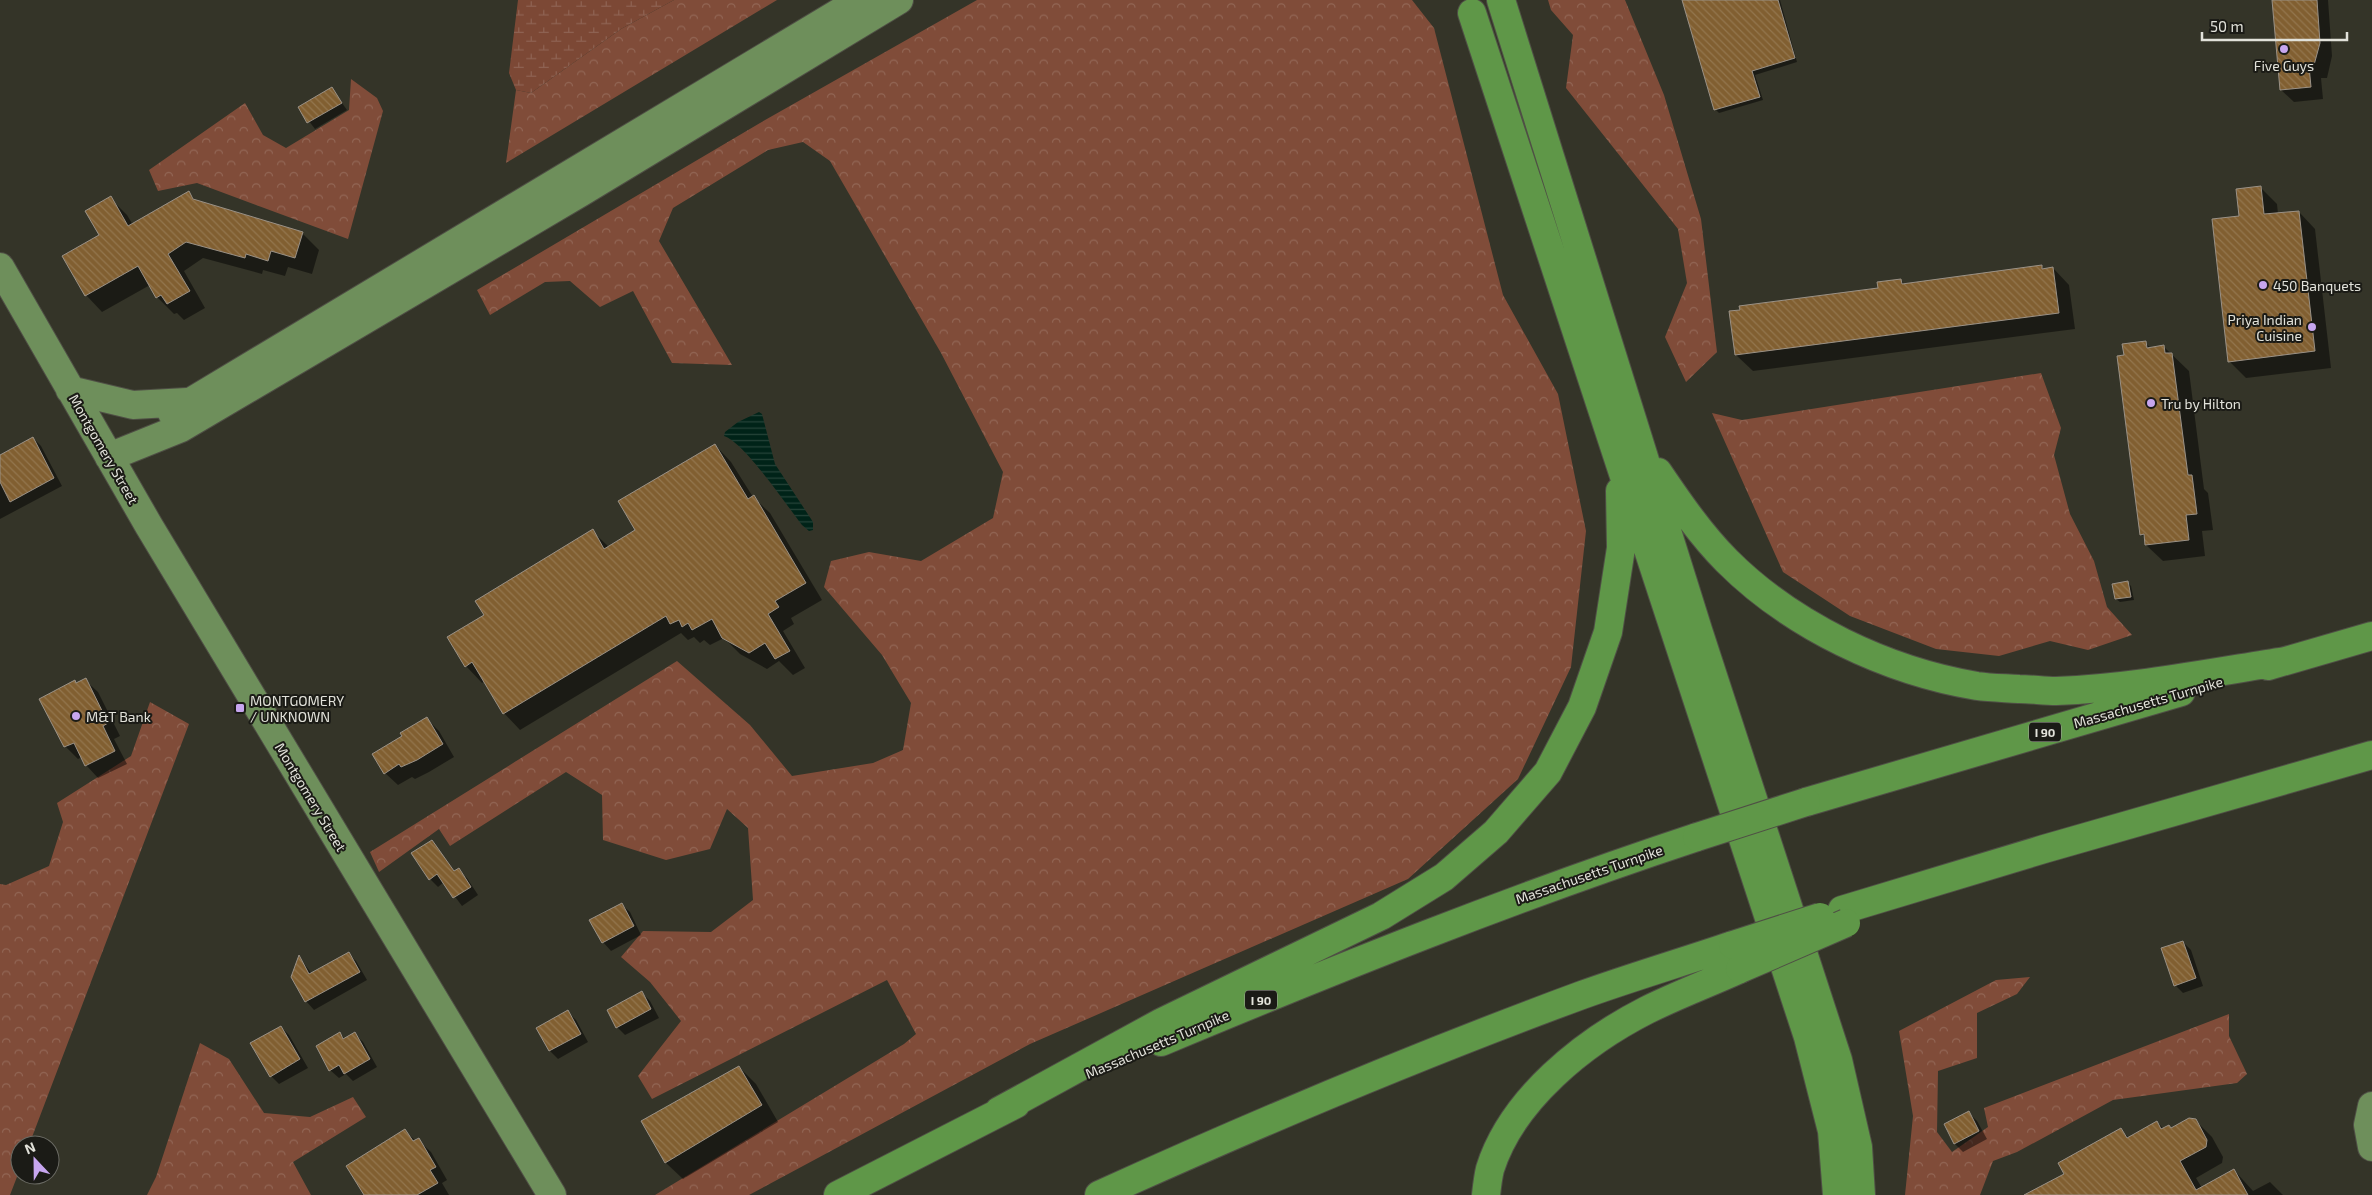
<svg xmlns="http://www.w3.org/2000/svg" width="2372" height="1195" viewBox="0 0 2372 1195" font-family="'Exo 2',sans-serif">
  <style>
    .forest { fill: url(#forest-crowns) }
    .wetland { fill: url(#wetland-marsh) }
    .water { fill: url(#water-rules) }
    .shadow { fill: #0007 }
    .building { fill: url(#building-back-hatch); stroke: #9a9186 }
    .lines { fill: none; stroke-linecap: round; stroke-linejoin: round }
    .major-casing { stroke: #4f4f45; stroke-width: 30 }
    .highway-casing { stroke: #4f4f45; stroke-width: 30 }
    .major { stroke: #6e8f5b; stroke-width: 28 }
    .highway { stroke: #5f9748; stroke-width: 28 }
    .highway-bridge-casing { stroke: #4f4f45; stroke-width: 30; stroke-linecap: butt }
    .highway-bridge { stroke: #5f9748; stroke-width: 28 }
    .poi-dot { fill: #c7a6ef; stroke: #1b1b16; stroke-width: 2 }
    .labels { text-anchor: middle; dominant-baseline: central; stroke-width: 4; stroke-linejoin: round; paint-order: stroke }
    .shield { fill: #1b1b16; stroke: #a6a69f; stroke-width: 1 }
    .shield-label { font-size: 12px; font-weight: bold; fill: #e2e2da }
    .poi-label { font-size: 14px; fill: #e2e2da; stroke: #1b1b16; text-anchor: start }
    .street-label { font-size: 14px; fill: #e2e2da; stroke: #1b1b16 }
  </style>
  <defs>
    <pattern id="forest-crowns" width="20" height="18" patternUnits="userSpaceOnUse" patternTransform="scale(1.25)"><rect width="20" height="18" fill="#804c39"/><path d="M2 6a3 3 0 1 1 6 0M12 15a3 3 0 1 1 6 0" fill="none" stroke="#926655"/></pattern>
    <pattern id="wetland-marsh" width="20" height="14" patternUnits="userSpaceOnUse" patternTransform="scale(1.25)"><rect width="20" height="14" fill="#7c4835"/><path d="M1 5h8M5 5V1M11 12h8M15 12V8" fill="none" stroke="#8e6252"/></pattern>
    <pattern id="water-rules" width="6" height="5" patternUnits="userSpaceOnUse" patternTransform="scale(1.25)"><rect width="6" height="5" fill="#002318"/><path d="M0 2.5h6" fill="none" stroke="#254339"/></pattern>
    <pattern id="building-back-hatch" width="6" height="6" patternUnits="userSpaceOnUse" patternTransform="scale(1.25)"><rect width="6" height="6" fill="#815f31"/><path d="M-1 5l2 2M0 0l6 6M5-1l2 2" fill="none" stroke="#93764e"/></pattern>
  </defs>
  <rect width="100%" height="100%" fill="#343428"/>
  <path class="forest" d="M674,0H777L506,163L516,90L531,93L621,29Z
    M977,0H1412L1434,28L1503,295L1558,394L1586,531L1571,667L1518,779L1408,879L1030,1044L749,1195H655L904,1044L916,1034L887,980L652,1099L638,1076L681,1021L650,982L621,957L643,931L711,932L753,900L748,828L727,809L710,849L666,860L603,840L602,795L566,772L450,846L439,829L379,872L370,852L677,661L750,725L792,776L873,763L903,750L911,703L882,655L824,587L831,561L869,552L921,561L993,518L1003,472L941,353L830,161L803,142L768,150L673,208L659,241L732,365L672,363L633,291L600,307L570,281L545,282L490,315L477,290L760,123Z
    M1548,0H1625L1664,95L1701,219L1717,352L1686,382L1665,337L1687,283L1678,229L1566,88L1573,35L1551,10Z
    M351,79L377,98L383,111L348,239L197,183L158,191L149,170L245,103L263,135L286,148L349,110Z
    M2041,373L2061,428L2054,455L2070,514L2094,561L2107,607L2132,635L2088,650L2050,641L1999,656L1936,649L1850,616L1783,572L1712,413L1742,420Z
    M150,702L189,724L29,1145H20V1169L10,1195H0V884L6,885L49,866L63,822L57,803L131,756Z
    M2030,977L2017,994L1977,1013V1058L1938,1071L1937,1132L1952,1152L1988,1127L1984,1108L2229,1014V1036L2247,1074L2237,1083L2113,1100L2017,1152L1993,1161L1980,1195H1905L1913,1116L1899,1031L1996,980Z
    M200,1043L229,1059L264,1113L310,1117L353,1097L366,1117L293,1162L311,1195H147L156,1177Z"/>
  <path class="wetland" d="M518,0H674L621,29L531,93L516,90L509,73Z"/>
  <path class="water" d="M759,412L762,414L775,464L813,522V530L809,531L802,525C787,506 745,443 724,436L725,432L738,422Z"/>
  <path class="shadow" d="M1683,0H1780L1797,62L1755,75L1763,100L1719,113L1715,109Z
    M2273,0H2328L2332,56L2327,78H2321L2323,99L2294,102L2281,90Z
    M332,89L347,110L315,129L299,108Z
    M2260,187L2277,204L2278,214L2299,212L2315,229L2331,368L2246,378L2229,361L2241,217Z
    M189,193L197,202L302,233L319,250L312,274L288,267L285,276L263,270L262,274L203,258L184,271L205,308L184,320L177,313L174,314L157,297L150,285L102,312L86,295L110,198L127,215L133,225Z
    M2041,267L2044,269L2053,268L2069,285L2075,329L1753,371L1736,355L1901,280L1905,285Z
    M2145,343L2151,348L2164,347L2189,371L2204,489L2208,493L2213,530L2202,531L2205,556L2163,561L2146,545L2145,538L2141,534L2125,357Z
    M33,438L41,446L62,486L0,519V456Z
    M715,445L731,462L753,497L770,513L822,600L791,618L794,624L783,631L805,668L793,675L779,661L767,669L740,654L724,638L710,645L704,640L700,643L694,637L688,640L681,633L520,730L504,713L485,681L482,683L466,666L486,615L592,531L609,547L637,530Z
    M2127,582L2131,586L2134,600L2120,602L2116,599Z
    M85,680L98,692L120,736L114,739L127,764L98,778L86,765L82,757L78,759L65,746L77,684Z
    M427,719L439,731L454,757L429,772L415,779L412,777L398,785L385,773Z
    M432,841L455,872L458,870L467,878L478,895L462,906L444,882L438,887L430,879Z
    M621,904L630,912L641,935L611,951L603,942Z
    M2183,942L2191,950L2203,986L2183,993L2175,985Z
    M348,953L356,961L367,980L314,1010L306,1001L292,977L299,957L312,974Z
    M642,993L650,1001L659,1018L625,1035L617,1027Z
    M568,1012L576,1020L588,1042L558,1059L550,1051L538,1028Z
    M281,1027L289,1035L308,1068L279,1084L271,1076Z
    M340,1034L345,1039L355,1034L363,1042L377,1067L353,1081L346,1074L339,1078L330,1070Z
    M739,1067L756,1084L778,1122L683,1179L666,1163L643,1121Z
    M1969,1113L1977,1121L1987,1139L1963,1152L1955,1144L1946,1125Z
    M2195,1120L2212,1137L2223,1157L2222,1163L2196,1178L2202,1188L2234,1170L2253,1191L2270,1182L2283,1195H2039L2121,1130L2129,1138L2157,1122L2164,1129H2172Z
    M405,1131L416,1141L418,1140L431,1152L447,1180L442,1183L449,1195H365Z"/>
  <path class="building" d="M1682,0H1778L1795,58L1752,71L1760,97L1714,110Z
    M2272,0H2317L2320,43L2314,65L2309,66L2311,87L2280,90Z
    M332,87L342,103L307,123L298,107Z
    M2261,186L2264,214L2299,211L2315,351L2228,362L2212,219L2239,216L2236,189Z
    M189,191L193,199L303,232L295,258L271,251L268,261L246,254L245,258L186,242L168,254L190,291L167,304L161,295L156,298L138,266L85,296L62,256L99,235L85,211L111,196L128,226Z
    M2042,265V269L2053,267L2059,313L1735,355L1729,311L1740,310L1739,306L1878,288L1877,282L1901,279L1902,284Z
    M2146,341L2147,348L2164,345L2165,353H2172L2188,475H2192L2197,514L2186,515L2189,540L2145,545L2144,534L2140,535L2117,356L2124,355L2122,344Z
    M33,437L54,478L10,502L0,482V455Z
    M715,444L748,499L754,495L806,583L775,601L779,607L768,614L790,651L775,659L765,643L749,653L722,638L712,619L692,630L688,623L682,627L679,620L670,624L666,616L503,714L472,662L465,667L447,637L484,615L475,601L593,529L604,549L635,530L618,501Z
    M2128,581L2131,597L2115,599L2112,584Z
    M86,678L108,723L103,726L115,751L85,766L74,743L64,747L39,699L75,680L76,683Z
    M427,717L443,744L417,760L401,767L399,764L384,774L372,754L402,736L400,733Z
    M432,840L454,871L459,868L471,887L453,898L437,874L429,880L411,853Z
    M622,903L634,926L602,943L589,920Z
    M2183,941L2196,978L2174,986L2161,948Z
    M349,952L360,972L305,1002L291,977L299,955L309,974Z
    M642,991L651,1009L616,1028L607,1010Z
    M568,1010L581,1034L549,1051L536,1028Z
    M281,1026L300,1059L270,1077L250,1043Z
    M340,1032L343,1039L355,1032L370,1059L344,1074L339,1065L329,1071L316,1046Z
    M739,1066L762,1105L665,1163L641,1121Z
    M1969,1111L1979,1131L1954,1144L1944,1124Z
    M2189,1118L2196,1119L2207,1140L2206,1147L2180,1161L2196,1190L2234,1169L2248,1195H2024L2064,1174L2058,1163L2121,1128L2127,1138L2157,1121L2161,1129L2169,1125L2171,1128Z
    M405,1129L413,1141L419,1138L436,1167L430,1170L438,1183L417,1195H364L346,1166Z"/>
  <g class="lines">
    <defs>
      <path id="major" d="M0,267L149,526L552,1195
        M70,390L133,405L187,402
        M172,413L860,0
        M109,457L181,428L580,193L899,0
        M2372,1106L2368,1125L2372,1147"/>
      <path id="highway" d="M1501,0L1698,630L1838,1060L1858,1147L1861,1195
        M1472,13L1808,1037L1832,1131L1837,1195
        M1658,472C1679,503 1701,535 1727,561C1792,626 1887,671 1977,686C1991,688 2005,688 2019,689C2031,689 2044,691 2056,691C2133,688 2209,673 2285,661
        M2268,666L2372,636
        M1806,802L2181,692
        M1842,910L2044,849L2372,755
        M1161,1042C1338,968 1515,897 1697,837
        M999,1111L1162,1022L1381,916L1444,877L1496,832L1548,772L1582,707L1608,632L1621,548L1620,491
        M838,1195L1016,1104
        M1099,1195C1258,1123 1419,1055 1582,995C1632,977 1683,962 1733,945
        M1486,1195C1487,1186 1488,1177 1490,1169C1512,1099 1584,1042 1647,1010C1677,995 1709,983 1740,969"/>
    </defs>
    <use href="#major" class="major-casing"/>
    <use href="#highway" class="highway-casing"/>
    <use href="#major" class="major"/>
    <use href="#highway" class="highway"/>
    <defs>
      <path id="highway-bridge" d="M1697,837L1806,802
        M1733,945L1820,917
        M1740,969L1846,923"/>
    </defs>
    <use href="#highway-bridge" class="highway-bridge-casing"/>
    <use href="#highway-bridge" class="highway-bridge"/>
  </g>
  <g class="poi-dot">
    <circle cx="2284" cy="49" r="5"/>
    <circle cx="2263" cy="285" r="5"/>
    <circle cx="2312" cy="327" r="5"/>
    <circle cx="2151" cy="403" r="5"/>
    <rect x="235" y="703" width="10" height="10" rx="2.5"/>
    <circle cx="76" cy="716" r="5"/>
  </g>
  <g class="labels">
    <g class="shield">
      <rect x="2029" y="722.5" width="32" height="19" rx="4"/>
      <rect x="1245" y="990.5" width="32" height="19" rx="4"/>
    </g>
    <g class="shield-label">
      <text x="2045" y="732">I 90</text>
      <text x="1261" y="1000">I 90</text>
    </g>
    <g class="poi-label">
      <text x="2284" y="65" text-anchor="middle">Five Guys</text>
      <text x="2273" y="285">450 Banquets</text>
      <text x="2302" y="319" text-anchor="end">Priya Indian<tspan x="2302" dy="16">Cuisine</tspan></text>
      <text x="2161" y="403">Tru by Hilton</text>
      <text x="250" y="700">MONTGOMERY<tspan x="250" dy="16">/ UNKNOWN</tspan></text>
      <text x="86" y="716">M&amp;T Bank</text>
    </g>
    <g class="street-label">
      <text transform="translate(104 449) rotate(60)">Montgomery Street</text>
      <text transform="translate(2148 702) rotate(-16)">Massachusetts Turnpike</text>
      <text transform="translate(311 797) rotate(59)">Montgomery Street</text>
      <text transform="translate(1589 874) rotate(-19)">Massachusetts Turnpike</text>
      <text transform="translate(1157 1044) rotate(-23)">Massachusetts Turnpike</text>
    </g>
  </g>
  <g transform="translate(35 1160) rotate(338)"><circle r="24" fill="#1b1b16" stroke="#6b6b64"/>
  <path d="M0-4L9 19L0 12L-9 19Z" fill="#c7a6ef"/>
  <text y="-8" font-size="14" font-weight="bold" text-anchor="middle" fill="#e2e2da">N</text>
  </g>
  <path d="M2202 32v8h145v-8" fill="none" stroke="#e2e2da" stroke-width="2.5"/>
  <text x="2210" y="32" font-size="15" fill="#e2e2da" stroke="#1b1b16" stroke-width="4" paint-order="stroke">50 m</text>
</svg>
